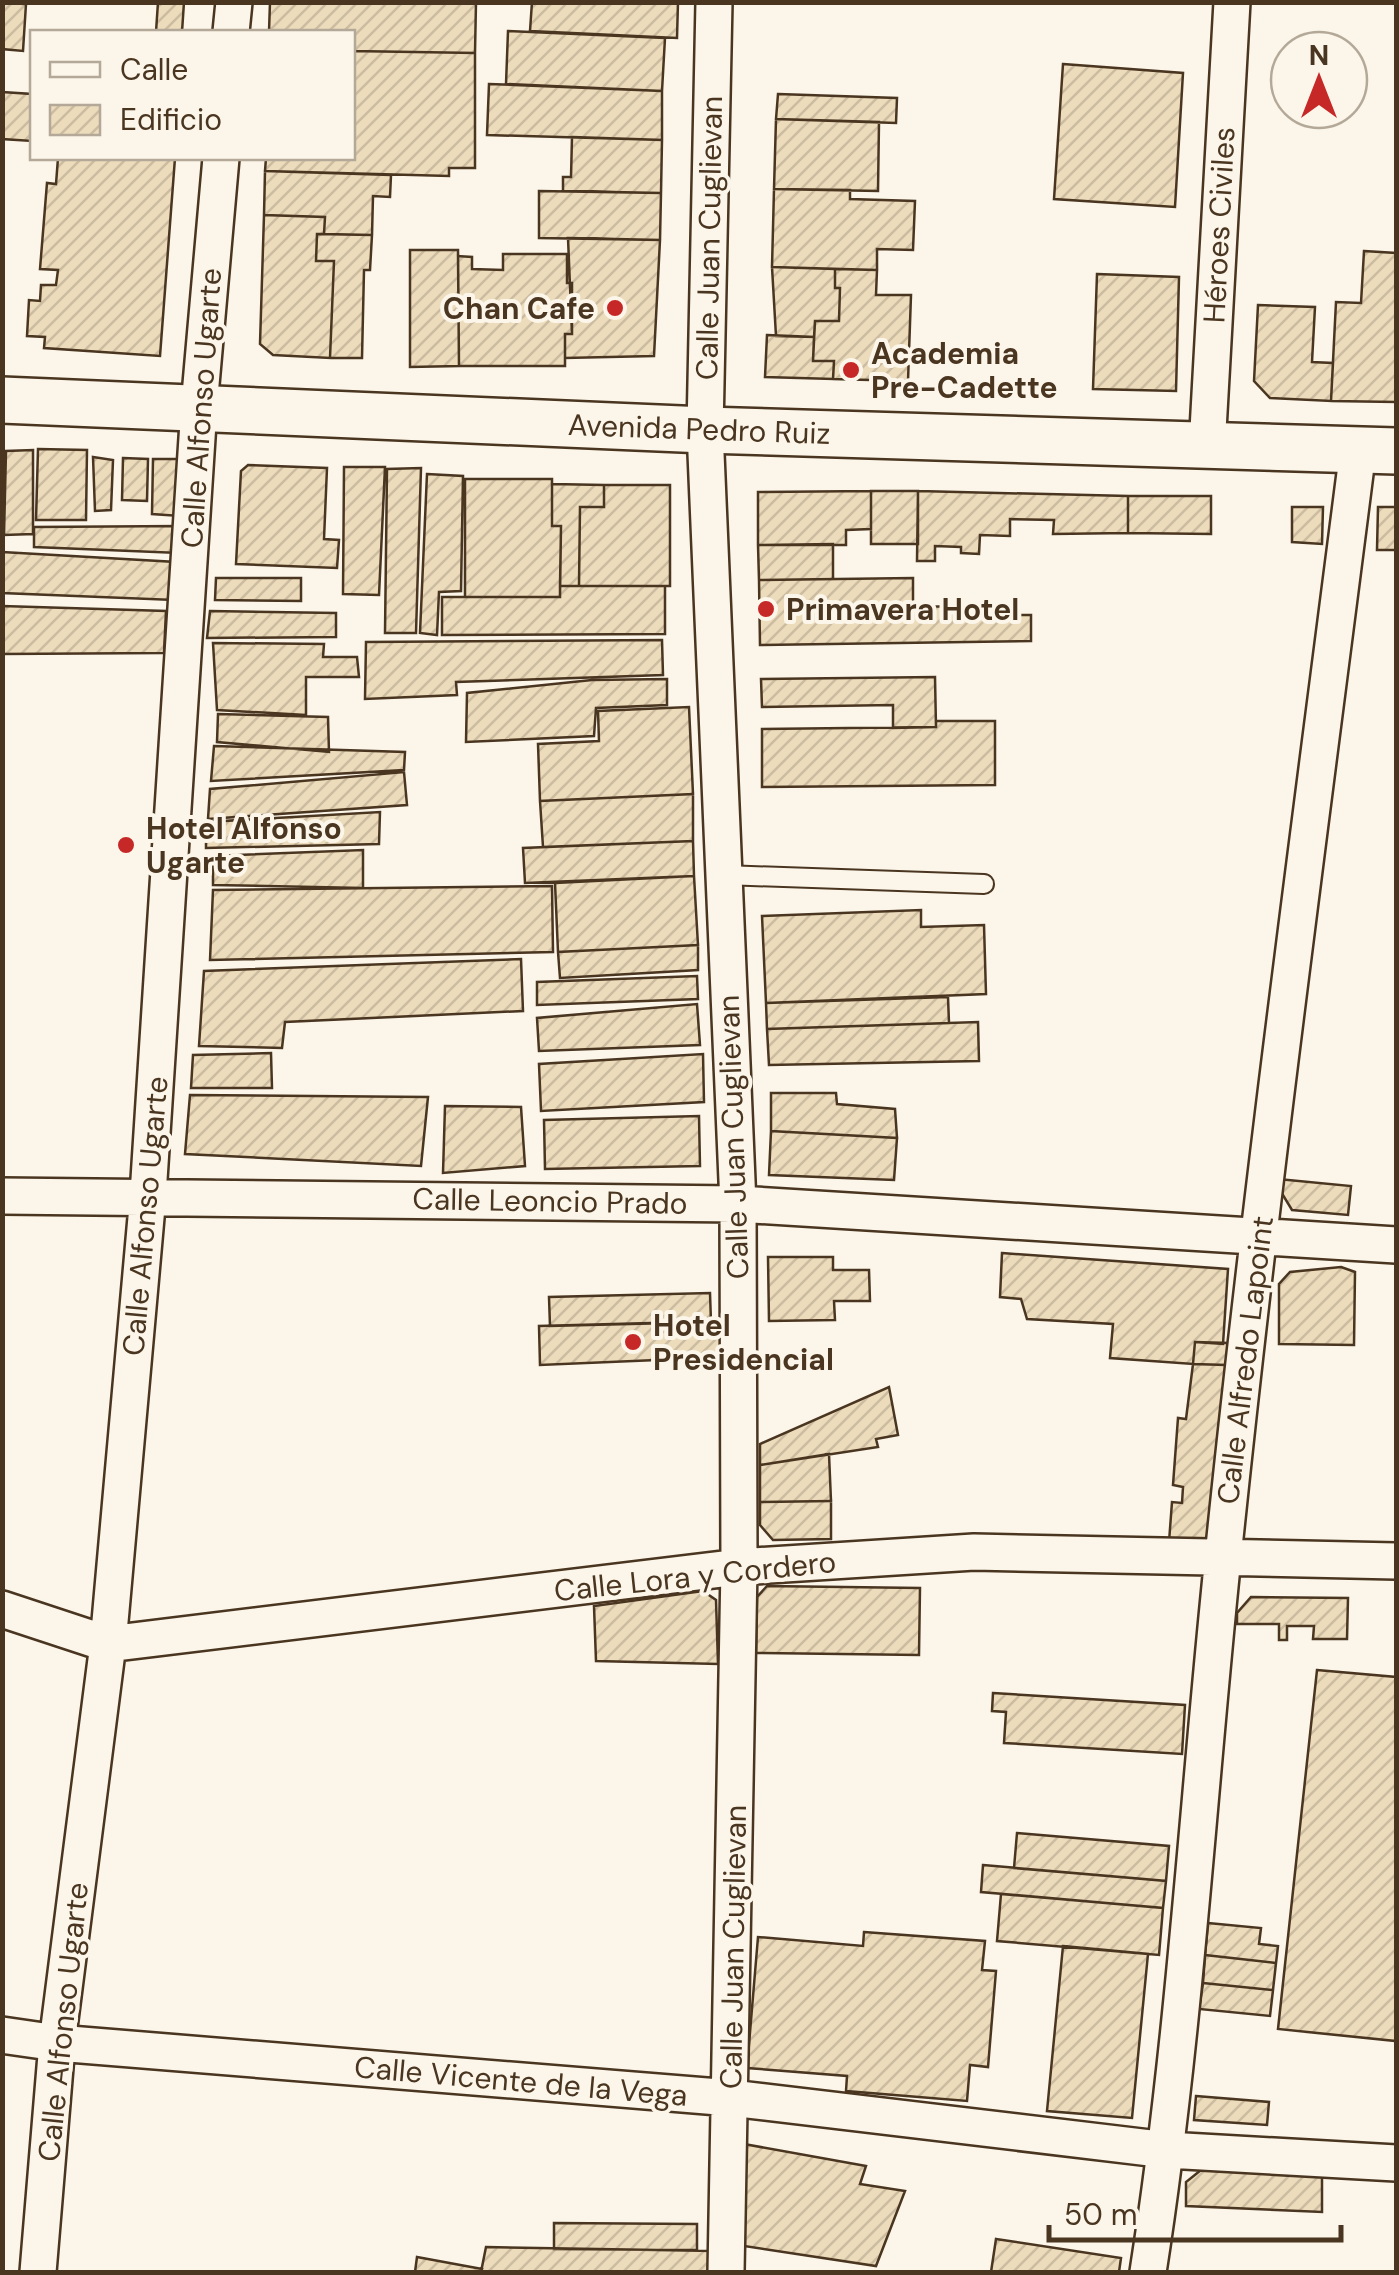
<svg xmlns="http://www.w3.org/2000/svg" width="1399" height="2275" viewBox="0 0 1399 2275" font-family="'DM Sans',sans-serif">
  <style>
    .building { fill: url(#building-hatch); stroke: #4a3520; stroke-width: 2.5 }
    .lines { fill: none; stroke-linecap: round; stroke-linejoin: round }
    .service-casing { stroke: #4a3520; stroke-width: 22 }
    .minor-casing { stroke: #4a3520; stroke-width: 40 }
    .tertiary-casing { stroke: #4a3520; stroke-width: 50 }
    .service { stroke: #fbf6e9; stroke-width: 18 }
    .minor { stroke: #fbf6e9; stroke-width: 35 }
    .tertiary { stroke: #fbf6e9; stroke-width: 45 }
    .poi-dot { fill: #c62828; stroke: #fbf6e9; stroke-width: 4 }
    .labels { text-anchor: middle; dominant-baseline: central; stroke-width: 8; stroke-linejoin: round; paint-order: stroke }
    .street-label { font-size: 30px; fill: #4a3520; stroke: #fbf6e9 }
    .poi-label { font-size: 30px; font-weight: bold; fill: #4a3520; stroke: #fbf6e9; text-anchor: start }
  </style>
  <defs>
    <pattern id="building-hatch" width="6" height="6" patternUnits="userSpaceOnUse" patternTransform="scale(2.5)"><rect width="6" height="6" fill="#ecdcbc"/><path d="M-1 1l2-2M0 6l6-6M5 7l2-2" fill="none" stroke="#ccbda1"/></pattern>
  </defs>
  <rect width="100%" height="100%" fill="#fbf6e9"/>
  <path class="building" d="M158,2H184L182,32H156Z
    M270,2H476L475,53L352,51V32H269Z
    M532,2H678L677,38L530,31Z
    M2,3L26,4L23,51L2,49Z
    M508,31L665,38L662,91L506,84Z
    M352,51L475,53V168H449V176L265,171L266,158H352Z
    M1063,64L1183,73L1175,207L1054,199Z
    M489,84L662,91V140L487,135Z
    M2,92L32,94V141L2,139Z
    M778,94L897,98L896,123L776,119Z
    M776,119L879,122L878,191L774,189Z
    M572,137L662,140L661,193L563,191V177H571Z
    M58,158H175L160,356L44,348L45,337L27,336L29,300L40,301L41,285H56L58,270L40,269L47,183L56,184Z
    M265,171L391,175L390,197L373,196L372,235L324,234L325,217L264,215Z
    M774,189L850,190V199L915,201L913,250L877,249V270L772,267Z
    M539,191L661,193L660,240L539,238Z
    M264,215L325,217L324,234H317L316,261H334L330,358L273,355L260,344Z
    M317,234L372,235L370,270H364L362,358H330L334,261H316Z
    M568,238L660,240L654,356L565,358V334H572Z
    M410,250H458L459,366L410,367Z
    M1364,251L1396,253V402L1331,401L1336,302L1361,303Z
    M503,254H567V283H572V334H565V366H459L458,256L472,257V269L503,270Z
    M772,267L835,269V288H840L839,321H815L814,337L776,336Z
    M835,269L877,270L876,295H911L908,381L833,379L834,361H813L815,321H839L840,288H835Z
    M1097,274L1179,277L1176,391L1093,389Z
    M1258,305L1315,307L1312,362L1333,363L1331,401L1270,398L1254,381Z
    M767,335L814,337L813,361H834L833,379L765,377Z
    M38,449L87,450L86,520H36Z
    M33,450V534L4,535L6,451Z
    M93,457L113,460L111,510L95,511Z
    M123,458L148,459L147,501L122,500Z
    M153,459H180V516L152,514Z
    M248,465L327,468L324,539L339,540L337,568L236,564L241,471Z
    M344,467H385L379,595L343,594Z
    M421,468L416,633H385L387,469Z
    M427,474L463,476L461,591L439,592L437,635L420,633Z
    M465,479H552V526H561L560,597H465Z
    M552,484L604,485V507H580L579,586H560L561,526H552Z
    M604,485H670V586H579L580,507H604Z
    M871,491H918V544H871Z
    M871,491V529L846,530V545H758V492Z
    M918,491L1128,496V533L1053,534L1054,520L1010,519V536L980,535L979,554L961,553V547L935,546V561H917Z
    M1128,496H1211V534L1128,533Z
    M1292,507H1323L1322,544L1292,542Z
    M1378,507H1396V550H1377Z
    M180,526L179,553L34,547V527Z
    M833,544V579L759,580L758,545Z
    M2,552L176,562L174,600L2,593Z
    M216,578H301V601L215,600Z
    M913,578V607L1016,605V615H1031V641L760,645L759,580Z
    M560,586H665V634L442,635V597H560Z
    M2,606L166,611L164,653L2,654Z
    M210,611L336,613V637L207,638Z
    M662,640L663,675L456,682L457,695L365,699L366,642Z
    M213,643L324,644L323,657H357L359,677H306V715L217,710Z
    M935,677L936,727L893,728V705L762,707L761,679Z
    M667,679V705L596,708L594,736L466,742L467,693L592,680Z
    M689,707L693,794L540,801L538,744L599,741L598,711Z
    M218,714L328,717L329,752L217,742Z
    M936,721H995V785L762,787V729L936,727Z
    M214,746L405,752L404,770L211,781Z
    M404,772L407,805L208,819L210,789Z
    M693,794V841L543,847L540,801Z
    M380,812L379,844L206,848V822Z
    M693,841L694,876L525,883L523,848Z
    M363,850V888L213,885V856Z
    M694,876L698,945L558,952L555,883Z
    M552,886L553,952L210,960L213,890Z
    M921,910V927L984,925L986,994L766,1003L762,916Z
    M698,945V970L560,978L558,952Z
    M521,959L523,1011L285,1022L282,1048L199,1046L204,971Z
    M697,976L698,999L537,1005V982Z
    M948,997L949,1023L767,1029L766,1003Z
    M697,1004L700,1045L539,1051L537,1018Z
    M978,1022L979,1061L769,1065L767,1029Z
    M271,1053L272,1088H191L193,1055Z
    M703,1054L704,1102L541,1111L539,1064Z
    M771,1093H836L837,1104L895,1109L897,1138L771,1131Z
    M190,1095L428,1097L421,1166L185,1154Z
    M445,1106L521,1107L525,1166L443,1173Z
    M699,1116L700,1166L545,1169L544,1120Z
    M771,1131L897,1138L894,1180L769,1175Z
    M1278,1179L1351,1186L1348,1215L1292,1210L1278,1187Z
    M1002,1253L1228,1269L1223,1344L1195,1342L1193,1364L1110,1358L1113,1324L1027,1319L1021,1299L1000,1297Z
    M768,1257H833V1270H869L870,1301H834L835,1320L769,1321Z
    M1341,1267L1355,1272L1354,1345L1279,1344V1284L1290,1272Z
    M710,1293L711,1322L550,1326L549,1297Z
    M725,1321L727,1357L540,1365L539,1326Z
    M1195,1342L1228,1343L1226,1365L1193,1364Z
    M1193,1364L1226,1365L1214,1545L1169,1542L1172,1502L1182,1503L1183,1487L1173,1485L1178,1418L1186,1419Z
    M889,1387L898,1435L876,1439L878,1447L760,1465V1444Z
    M829,1454L831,1501L760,1502V1465Z
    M831,1501V1539L773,1540L760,1525V1502Z
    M767,1586L920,1588L919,1655L756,1653L757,1597Z
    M703,1591L716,1600L718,1664L596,1661L594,1606Z
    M1251,1597L1348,1598L1347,1639H1313L1314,1626H1287V1640H1279V1624H1237V1613Z
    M1317,1670L1396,1677V2041L1278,2029Z
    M993,1693L1185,1705L1182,1754L1004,1743L1006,1712L992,1711Z
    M1017,1833L1169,1846L1166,1881L1014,1868Z
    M983,1865L1166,1881L1163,1908L981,1892Z
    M1001,1894L1163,1908L1159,1955L997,1941Z
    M1208,1923L1261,1928L1259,1944L1278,1946L1276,1963L1205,1955Z
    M864,1932L985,1941L982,1970L996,1971L988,2067L970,2065L967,2101L846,2091L847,2076L747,2068L758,1937L863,1946Z
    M1063,1946L1148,1954L1132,2118L1047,2111Z
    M1205,1955L1276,1963L1273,1990L1203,1983Z
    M1203,1983L1273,1990L1270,2016L1199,2009Z
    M1196,2096L1269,2102L1267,2125L1194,2120Z
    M744,2144L866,2166L860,2184L905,2191L876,2266L744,2246Z
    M1201,2170L1322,2175V2212L1186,2206V2182Z
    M554,2223L697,2224V2250L554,2249Z
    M996,2239L1121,2258L1119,2272H991Z
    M486,2247L715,2251V2272H481Z
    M417,2257L482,2269L481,2272H415Z"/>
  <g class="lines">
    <defs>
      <path id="service" d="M724,875L984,884"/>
      <path id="minor" d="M714,2L705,430L738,1204L739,1567L726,2272
        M231,32L234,2
        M1207,448L1232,2
        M2,1196L738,1204L1396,1245
        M2,1609L108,1644L739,1567L974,1552L1396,1561
        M2,2035L57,2043L731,2098L1167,2150L1396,2163
        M38,2272L57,2043L108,1644L148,1195L199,407L221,158
        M1148,2272C1185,2036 1198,1796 1223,1557C1261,1187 1311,819 1358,450"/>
      <path id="tertiary" d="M2,400L705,430L1396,451"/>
    </defs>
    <use href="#service" class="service-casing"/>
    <use href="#minor" class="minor-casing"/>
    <use href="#tertiary" class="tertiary-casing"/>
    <use href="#service" class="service"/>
    <use href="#minor" class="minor"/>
    <use href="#tertiary" class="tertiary"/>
  </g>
  <g class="poi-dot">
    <circle cx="615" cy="308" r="10"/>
    <circle cx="851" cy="370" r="10"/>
    <circle cx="766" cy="609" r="10"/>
    <circle cx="126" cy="845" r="10"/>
    <circle cx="633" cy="1342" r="10"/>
  </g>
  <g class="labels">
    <g class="street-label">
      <text transform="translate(1219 225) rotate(-87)">Héroes Civiles</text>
      <text transform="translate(709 238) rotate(-89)">Calle Juan Cuglievan</text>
      <text transform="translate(201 408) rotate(-86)">Calle Alfonso Ugarte</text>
      <text transform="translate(699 429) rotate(2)">Avenida Pedro Ruiz</text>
      <text transform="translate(733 1137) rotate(-92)">Calle Juan Cuglievan</text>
      <text transform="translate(550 1201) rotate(1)">Calle Leoncio Prado</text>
      <text transform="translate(145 1216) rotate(-85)">Calle Alfonso Ugarte</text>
      <text transform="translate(1245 1360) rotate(-83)">Calle Alfredo Lapoint</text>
      <text transform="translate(695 1576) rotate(-6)">Calle Lora y Cordero</text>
      <text transform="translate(733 1947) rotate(-89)">Calle Juan Cuglievan</text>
      <text transform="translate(63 2022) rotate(-84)">Calle Alfonso Ugarte</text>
      <text transform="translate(521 2081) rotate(5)">Calle Vicente de la Vega</text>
    </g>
    <g class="poi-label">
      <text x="595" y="308" text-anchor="end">Chan Cafe</text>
      <text x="871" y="353">Academia<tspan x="871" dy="34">Pre-Cadette</tspan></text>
      <text x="786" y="609">Primavera Hotel</text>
      <text x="146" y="828">Hotel Alfonso<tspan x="146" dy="34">Ugarte</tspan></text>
      <text x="653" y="1325">Hotel<tspan x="653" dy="34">Presidencial</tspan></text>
    </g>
  </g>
  <rect width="1399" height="2275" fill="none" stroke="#4a3520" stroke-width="10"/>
  <rect x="30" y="30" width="325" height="130" fill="#fbf6e9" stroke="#b4a999" stroke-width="2.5"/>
  <rect x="50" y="62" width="50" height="15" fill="#fbf6e9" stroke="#b4a999" stroke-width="2.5"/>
  <text x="120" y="80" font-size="30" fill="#4a3520">Calle</text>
  <rect x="50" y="105" width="50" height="30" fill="url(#building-hatch)" stroke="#b4a999" stroke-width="2.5"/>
  <text x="120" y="130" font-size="30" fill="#4a3520">Edificio</text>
  <g transform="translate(1319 80)"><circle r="48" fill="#fbf6e9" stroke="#b4a999" stroke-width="2.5"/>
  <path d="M0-8L18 38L0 25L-18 38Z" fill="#c62828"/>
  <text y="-15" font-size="28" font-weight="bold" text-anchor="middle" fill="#4a3520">N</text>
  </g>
  <path d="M1049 2225v15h292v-15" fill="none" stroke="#4a3520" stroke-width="5"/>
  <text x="1064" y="2225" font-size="30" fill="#4a3520" stroke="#fbf6e9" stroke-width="8" paint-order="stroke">50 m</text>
</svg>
